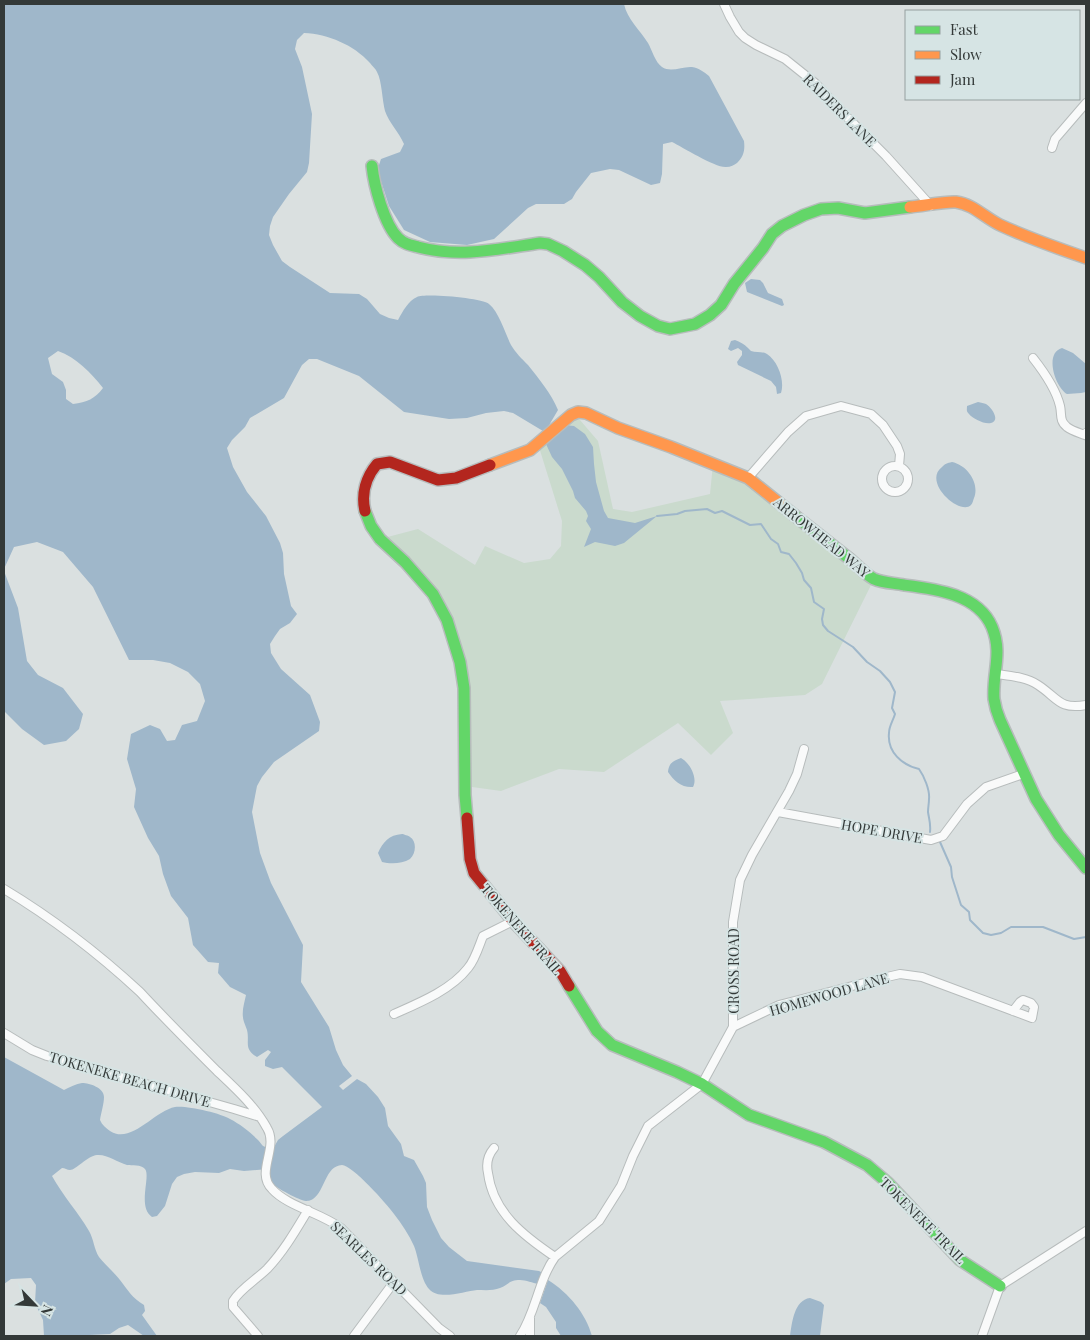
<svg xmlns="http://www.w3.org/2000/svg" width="1090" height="1340" viewBox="0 0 1090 1340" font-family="'Playfair Display',serif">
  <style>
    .green { fill: #cadacd }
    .water { fill: #9fb7ca; fill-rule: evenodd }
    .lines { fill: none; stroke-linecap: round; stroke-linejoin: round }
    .stream { stroke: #9fb7ca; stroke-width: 2 }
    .street-casing { stroke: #b7bcbc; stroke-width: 10 }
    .fast-casing { stroke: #b7bcbc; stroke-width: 14 }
    .slow-casing { stroke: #b7bcbc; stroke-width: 14 }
    .jam-casing { stroke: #b7bcbc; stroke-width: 14 }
    .street { stroke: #f9fafa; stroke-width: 8 }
    .fast { stroke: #63d668; stroke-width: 11 }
    .slow { stroke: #ff974d; stroke-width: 11 }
    .jam { stroke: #b3261e; stroke-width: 11 }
    .labels { text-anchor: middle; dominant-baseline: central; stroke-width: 4; stroke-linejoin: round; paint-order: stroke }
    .street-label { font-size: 14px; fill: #333938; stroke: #d6e4e4 }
  </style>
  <rect width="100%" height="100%" fill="#dae0e0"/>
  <path class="green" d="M574,413L598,441L613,509L632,512L710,494L713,464L748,478L874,579L822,684L805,695L720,701L733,733L711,755L678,723L604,772L559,769L501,791L465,786L464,688L433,594L380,539L418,529L475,565L485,546L524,563L550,559L561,546L562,521L538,444Z"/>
  <path class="water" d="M4,4H624C627,19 640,30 648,43C652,50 655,62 662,67C671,73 683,66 692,67C699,68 704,72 709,76L744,141C745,150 744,156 737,163C734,165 731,167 726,167C716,168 682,147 672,142L663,144L662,174L660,183L651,185L619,170L610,169L591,173L576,192L572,199L564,204H536L528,208L494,239L467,245L430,242L404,230L389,206L380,178L378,168L381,159L400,152L404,144C399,132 389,123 385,111C382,100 382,81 377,72C376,69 372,66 370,63C354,45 328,34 304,33L297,40L295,49L302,67L312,114L309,163L307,172L289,194L273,217L270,226L269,235L273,245L282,261L290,267L330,293L359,294L367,299L380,314L389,318L398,320C403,311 408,301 417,297C426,293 482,298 489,304C499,312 505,333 511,345C515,352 522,359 528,365C539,379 551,393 558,410L548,427L554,434L564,425L574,426L585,434L593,447L594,464L596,482L604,511L608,518L635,523L657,516L624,543L615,546L595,542L584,547L591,529L586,521L588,516L586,511L575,498L573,491L562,469L552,457L546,444L550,438L543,431L513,413L504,411L486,413L467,418L449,419L404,412L359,376L317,359H309L302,365L284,398L250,418L245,427L232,440L227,448L233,467L247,492L266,516L280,543L283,553L284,574L291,606L297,614L290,623L280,629L275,636L270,644L271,653L281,669L310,695L320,722L319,731L274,762L262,777L257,786L252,812L260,853L271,883L303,945L301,982L329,1027L336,1050L343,1065L352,1076L339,1086L343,1090L357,1079L366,1084L378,1097L385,1108L388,1126L401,1144L404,1156L414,1160L423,1176L426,1183L427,1207L432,1220L441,1238L449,1247L467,1261L539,1271L543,1273L538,1284C533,1283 526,1280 520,1280C509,1280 508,1285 500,1288C493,1291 484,1290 477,1290C465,1291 439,1301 429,1289C420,1279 419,1258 414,1246C409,1235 402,1224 394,1214C387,1204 352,1165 342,1165C325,1166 325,1191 313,1199C312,1200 308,1201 306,1201C299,1200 276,1188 272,1183C269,1179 269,1174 268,1169L244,1171L230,1169L219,1173L195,1172L184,1174L177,1177L172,1184L165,1206L157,1216L152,1217C137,1207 151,1176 145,1169C141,1164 132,1166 127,1165C117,1162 107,1154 97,1155C87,1156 76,1170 70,1170C67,1170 65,1168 62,1168L52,1176C63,1196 78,1212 89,1231C94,1240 94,1249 99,1257C105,1265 114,1272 120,1280C128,1290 132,1298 144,1305L145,1311L142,1315L157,1336H144L128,1325L119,1328L110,1334L89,1335L87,1336H44L43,1320L35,1303L36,1285L31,1278L11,1279L4,1284V1057L64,1090C70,1087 76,1084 82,1083C90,1083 104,1088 104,1097C104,1104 101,1113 100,1120C102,1125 106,1128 110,1131C131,1145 154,1111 175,1107C185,1105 221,1113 230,1119C240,1124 250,1132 258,1140C260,1142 261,1144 263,1146C266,1148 270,1147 274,1147L278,1140L283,1136L322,1107L282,1067L273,1069L265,1066V1060L271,1052L268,1050L257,1057C243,1049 250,1042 247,1030C246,1027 245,1025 244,1022C241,1013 244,1004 246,995L230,987L218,973L219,963L208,962L193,945L188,918L171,896L163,874L159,856L148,838L134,807L136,789L127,759L131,734L150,725L160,729L167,741L175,740L182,725L197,721L205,701L200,684L188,672L170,663L153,660H129L93,587L63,552L37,542L14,547L4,569ZM58,351C76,357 91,373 103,388C95,399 87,402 73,404L66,399V390L63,382L52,374L48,358Z
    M751,279L760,280L763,283L768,293L782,299L784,305L782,306L747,292L745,283Z
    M735,340C740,342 744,344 748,348C749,349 750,350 751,351C756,353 762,351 767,354C778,361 785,381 781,393L777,394L776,387L771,381L738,365L737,362L742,355V351L738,348L731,351L728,349L731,341Z
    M1062,348L1073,353L1086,364V392L1081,393L1067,394C1055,387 1044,353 1062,348Z
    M978,402C981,403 984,403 986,404C991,407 1001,420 991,423C985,425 972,418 969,414C966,411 967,410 967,406Z
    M952,462C967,465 980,483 974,498C973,500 973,503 971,505C960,516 922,482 942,467C945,464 947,463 952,462Z
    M4,571L18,608L27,661L38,675L63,688L83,714L79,729L66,741L44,745L22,729L4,711Z
    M681,758C690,763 698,778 693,787C682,788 674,781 668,772C669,762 674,761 681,758Z
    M402,834C403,834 409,836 410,837C417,841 416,854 410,859C402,864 390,864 382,862L378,853C383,842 389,835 402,834Z
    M548,1280C569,1293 586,1314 592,1336H561L556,1328V1322L546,1307L540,1303Z
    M810,1298L821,1302L824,1305L820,1336H790C792,1323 794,1300 810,1298Z"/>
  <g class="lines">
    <path class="stream" d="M657,516L677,514L685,511L707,509L715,513L722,511L750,525L761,524L771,539L778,544L781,552L789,554L796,563L802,573L804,580L811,588L814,602L824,609L822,619L823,625L828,631L853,647L867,662L880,671L890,682L895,692L892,708L895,714C893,721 889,726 889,733C887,752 902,765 919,769C924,776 930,790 929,799C929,804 928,807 928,812C929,819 931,824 930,832
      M940,842L951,867L952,877L961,905L969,912L970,920L983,933L991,935L1001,933L1011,927H1043L1074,939L1086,937"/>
    <defs>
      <path id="street" d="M724,4L730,17L739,32L745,38L756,45L785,59L815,83L846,116L886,156L931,206
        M1052,148L1055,139L1086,103
        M1033,358C1044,372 1056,389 1060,406C1062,414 1059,421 1067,427C1072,431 1080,433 1085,435L1086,433
        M882 479a13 13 0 1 1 26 0a13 13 0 1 1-26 0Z
        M748,478L788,432L806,416L841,406L871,414L883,425L897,446L900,454L899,466
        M996,674C1010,676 1026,677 1038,685C1058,698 1059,710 1086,705
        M778,812L931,840L943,836L967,804L986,787L1023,774
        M4,889C52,918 99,954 140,992C165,1019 191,1045 217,1071C235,1088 255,1106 267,1128C279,1148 255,1172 272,1189C287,1206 321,1213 341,1228L439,1328L450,1336
        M394,1014C419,1003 451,990 468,968C475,960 479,946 483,936L513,921
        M733,1027L779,1005L887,977L900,974L922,977L1032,1018L1034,1007L1031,1003L1023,1000L1020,1002L1013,1011
        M4,1033L32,1050L47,1056L234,1109L260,1117
        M494,1148C488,1155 486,1164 488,1173C493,1213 524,1236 555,1257
        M530,1318V1336
        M258,1336L233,1307V1301C240,1289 257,1279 267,1269C284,1251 296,1230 308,1210
        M354,1336L394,1282
        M520,1336C536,1312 538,1281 555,1257L599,1221L621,1186L633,1156L648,1126L702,1084L733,1027V922L740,880L752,855L789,791L797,774L804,749
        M982,1336L1000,1286L1086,1231"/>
      <path id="fast" d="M372,166C374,185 384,224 398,238C404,244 410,245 418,247C460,258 498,249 540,243L548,244L563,251L585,265L599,277L622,302L640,316L658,326L670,329L695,324L710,315L721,305L734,284L763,248L772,234L782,226L804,215L821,209L838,208L865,213L910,207
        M365,511L371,526L380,539L405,562L433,594L447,620L460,662L464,688L465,795L467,818
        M794,515C813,530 832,545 851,560C858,566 866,575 874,579C883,583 895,583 904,585C936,589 978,594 992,627C1003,654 992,673 994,699C995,706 997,713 1000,720L1036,799L1059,835L1086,868
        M569,986L597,1031L612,1045L677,1072L702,1084L749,1115L824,1142L867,1165L888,1183L960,1260L1000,1286"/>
      <path id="slow" d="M910,207C923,206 945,201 956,202C973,204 985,218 1000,225C1028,238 1057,248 1086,258
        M490,465L530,450L571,415L578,412L586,413L618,428L671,447L748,478L794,515"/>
      <path id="jam" d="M365,511C361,494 366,477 377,464L390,462L438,480L456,478L490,465
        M467,818L470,859L474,873L513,921L560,971L569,986"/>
    </defs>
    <use href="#street" class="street-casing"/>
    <use href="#fast" class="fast-casing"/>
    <use href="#slow" class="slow-casing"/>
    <use href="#jam" class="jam-casing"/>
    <use href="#street" class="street"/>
    <use href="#fast" class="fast"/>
    <use href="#slow" class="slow"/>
    <use href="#jam" class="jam"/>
  </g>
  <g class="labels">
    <g class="street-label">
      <text transform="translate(840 110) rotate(45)">RAIDERS LANE</text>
      <text transform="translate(822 537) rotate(39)">ARROWHEAD WAY</text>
      <text transform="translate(882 831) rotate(10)">HOPE DRIVE</text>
      <text transform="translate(522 929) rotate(49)">TOKENEKE TRAIL</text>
      <text transform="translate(733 971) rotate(-90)">CROSS ROAD</text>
      <text transform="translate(829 994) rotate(-16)">HOMEWOOD LANE</text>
      <text transform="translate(130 1079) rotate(16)">TOKENEKE BEACH DRIVE</text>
      <text transform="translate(923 1220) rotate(45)">TOKENEKE TRAIL</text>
      <text transform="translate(369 1258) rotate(44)">SEARLES ROAD</text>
    </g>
  </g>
  <rect width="1090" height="1340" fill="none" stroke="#333938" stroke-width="10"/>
  <rect x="905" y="10" width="175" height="90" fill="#d6e4e4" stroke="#95a09f"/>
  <rect x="915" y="26" width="25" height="8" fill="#63d668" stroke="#95a09f"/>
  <text x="950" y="35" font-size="15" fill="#333938">Fast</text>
  <rect x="915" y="51" width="25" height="8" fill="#ff974d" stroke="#95a09f"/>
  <text x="950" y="60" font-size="15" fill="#333938">Slow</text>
  <rect x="915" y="76" width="25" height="8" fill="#b3261e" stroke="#95a09f"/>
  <text x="950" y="85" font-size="15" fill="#333938">Jam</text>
  <g transform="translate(35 1305) rotate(115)" stroke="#d6e4e4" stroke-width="4" paint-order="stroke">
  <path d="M0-4L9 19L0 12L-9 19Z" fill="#333938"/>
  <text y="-8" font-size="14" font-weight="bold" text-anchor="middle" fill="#333938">N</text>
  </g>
</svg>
